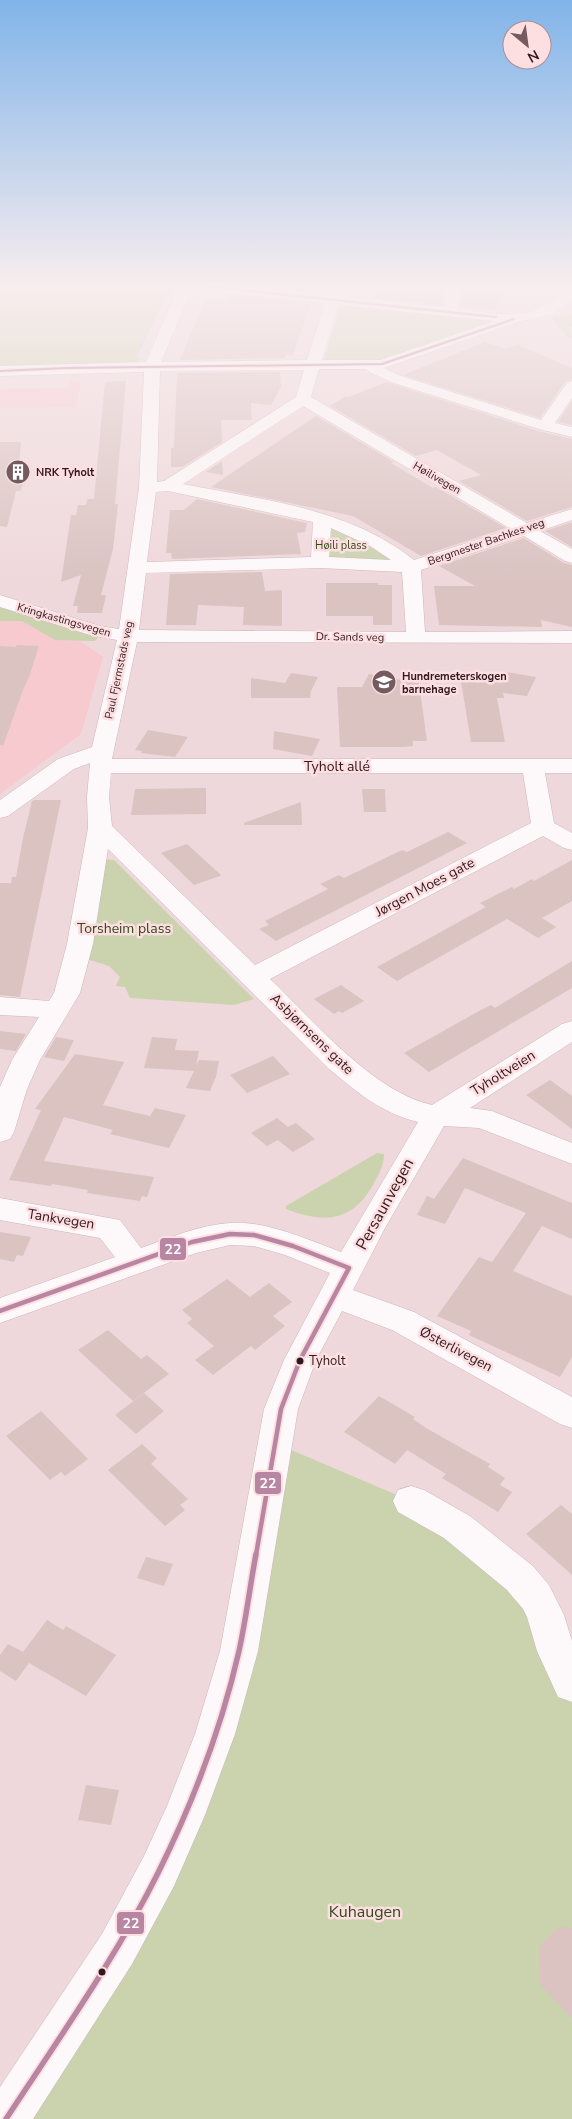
<svg xmlns="http://www.w3.org/2000/svg" width="572" height="2119" viewBox="0 0 572 2119" font-family="'Nunito Sans',sans-serif">
  <style>
    .built { fill: #f7cacf }
    .green { fill: #cad3ae }
    .building { fill: #dac3c1 }
    .lines { fill: none; stroke-linecap: round; stroke-linejoin: round }
    .minor-casing { stroke: #cdb5b9; stroke-width: 1 }
    .minor { fill: #fdf9fa; fill-rule: evenodd }
    .bus-1-far2-casing { stroke: #fddfe2; stroke-width: 4 }
    .bus-1-far1-casing { stroke: #fddfe2; stroke-width: 8 }
    .bus-1-casing { stroke: #fddfe2; stroke-width: 9 }
    .bus-1-far2 { stroke: #b886a2; stroke-width: 2 }
    .bus-1-far1 { stroke: #b886a2; stroke-width: 4.5 }
    .bus-1 { stroke: #b886a2; stroke-width: 5.5 }
    .bus-dot { fill: #31181c; stroke: #fddfe2; stroke-width: 2 }
    .labels { text-anchor: middle; dominant-baseline: central; stroke-width: 5; stroke-linejoin: round; paint-order: stroke }
    .far-poi-label { font-size: 11px; font-weight: bold; fill: #31181c; stroke: #fddfe2; text-anchor: start }
    .far-street-label { font-size: 11px; fill: #31181c; stroke: #fddfe2 }
    .far-park-label { font-size: 11px; fill: #324919; stroke: #fddfe2 }
    .bus-label { font-size: 13px; fill: #31181c; stroke: #fddfe2; text-anchor: start }
    .street-label { font-size: 14px; fill: #31181c; stroke: #fddfe2 }
    .park-label { font-size: 14px; fill: #324919; stroke: #fddfe2 }
    .near-street-label { font-size: 16px; fill: #31181c; stroke: #fddfe2 }
    .near-park-label { font-size: 16px; fill: #324919; stroke: #fddfe2 }
    .line-badge { stroke: #fddfe2; stroke-width: 2 }
    .badge-label { font-size: 14px; text-anchor: middle; font-weight: bold; fill: #fff }
  </style>
  <rect width="100%" height="100%" fill="#efd8db"/>
  <path class="built" d="M70,381H81L76,407L0,408V389L68,388Z
    M0,612L74,637L103,657L81,734L0,794Z"/>
  <path class="green" d="M0,286H148L170,287L175,290L163,302L137,357H140L138,361L128,364L0,366Z
    M350,305L493,321V322L382,361L324,360L340,308Z
    M572,315V326L570,327L572,338H568L551,317Z
    M326,525L347,530L397,562L328,560Z
    M0,605L99,636L95,641L55,640L22,621H0Z
    M95,859L114,860L254,999L234,1005L130,998L125,987L116,986L120,977L109,966L77,956Z
    M377,1153L384,1154C384,1165 379,1174 374,1183C353,1222 325,1224 286,1209V1206Z
    M275,1443L411,1501L520,1578L572,1684V2119H7L159,1871L243,1625Z"/>
  <path class="building" d="M260,286H317L315,292Z
    M373,286H446L442,305L373,298Z
    M464,286H505L496,309H489L460,307Z
    M227,295L311,303L293,355H286L285,358L180,360L205,300L227,301Z
    M485,342L506,349L518,345L572,368V379L565,382L540,418L403,375Z
    M280,372L281,387L271,405L251,403L252,420H221L222,442L182,467H171V448H174L177,373Z
    M126,381L115,504H118L113,549L101,595H106L102,613H77L78,606H73L81,575L61,582L71,515H76L78,505H86L87,499H94L105,382Z
    M386,382L538,431L572,439V507L527,521L459,481L481,475L437,450L416,456L330,406L346,396L348,397L357,394Z
    M572,401V425L558,422Z
    M316,416L394,462L391,463L433,488L436,487L506,528L421,556L353,516L211,487Z
    M0,442H21L19,466H27L21,491H16L7,527L0,526Z
    M222,461L223,475L206,472Z
    M197,499L307,523L305,532L297,533L301,554L172,559L171,553H166L170,510H184Z
    M572,522V547L545,531Z
    M524,538L564,563L572,565V627L541,620L542,627L439,625L434,586H475L439,566Z
    M262,572L265,591L282,590V626L243,625L244,607L198,605L196,625H166L170,574Z
    M326,583H378V585H392V625H373V616H326Z
    M17,645L39,646L29,677L23,690L3,746L0,745V646L16,647Z
    M506,672L536,677L527,696L503,693L504,698H497L505,742H471L460,675L501,683Z
    M291,673L318,677L311,691L310,698H251V678L285,683Z
    M369,674L419,683L427,741H413V746L404,747H340L337,687H362Z
    M148,730L188,737L175,757L141,753L142,751L135,750Z
    M274,731L320,739L312,756L273,749Z
    M206,788V814L131,815L135,789Z
    M362,789H385L386,812H364Z
    M34,800H61L20,997L0,995V883H11L12,877H16L23,838L32,801Z
    M301,802L302,825H244V823Z
    M448,832L467,843L276,941L259,929L269,925L265,921L328,889L320,884L339,875L344,878L402,850L407,852Z
    M187,844L221,875L220,876L194,885L161,853Z
    M572,860V901L542,918L556,927L538,938L507,919L397,981L377,967L486,907L480,903L512,887L514,889L532,879L534,881Z
    M572,961V988L429,1072L404,1053L479,1011L491,1005L495,1008Z
    M341,985L364,1001L342,1013L339,1011L334,1014L314,999Z
    M0,1031L26,1034L16,1051L0,1049Z
    M56,1037L74,1040L64,1061L44,1057Z
    M152,1037L177,1039L175,1050L199,1051L196,1066L199,1060L219,1061L216,1077L210,1091L186,1088L194,1071L144,1068Z
    M75,1054L124,1062L103,1105L150,1116L155,1108L186,1115L169,1148L110,1134L113,1130L64,1117L44,1161L154,1177L147,1197L142,1196L140,1201L87,1193L88,1190L52,1184L51,1186L9,1180L41,1110L35,1109Z
    M273,1056L290,1074L247,1093L230,1075Z
    M550,1080L572,1096V1129L526,1095Z
    M277,1118L288,1127L296,1123L315,1139L293,1152L278,1140L267,1146L251,1133Z
    M463,1158L572,1203V1239L542,1226L513,1271L572,1296V1357L560,1377L469,1335L471,1331L437,1316L479,1257L492,1262L526,1213L465,1188L445,1224L417,1215L427,1196L434,1199Z
    M0,1232L31,1237L23,1256L17,1255L14,1262L0,1259Z
    M227,1279L250,1297L269,1283L292,1302L273,1316L285,1326L255,1350L251,1346L213,1375L195,1360L214,1346L187,1323L192,1319L182,1310Z
    M108,1330L141,1359L147,1355L169,1374L133,1401L78,1350Z
    M144,1393L164,1411L136,1434L115,1415Z
    M379,1396L415,1417L413,1419L426,1428L490,1464L488,1467L505,1478L500,1485L512,1492L498,1512L442,1478L446,1474L407,1450L395,1464L344,1432Z
    M41,1411L88,1459L65,1476L61,1472L50,1480L6,1436Z
    M142,1444L157,1458L151,1464L188,1499L180,1505L185,1510L165,1526L108,1470Z
    M561,1505L572,1514V1575L526,1534Z
    M146,1557L173,1564L164,1586L137,1578Z
    M47,1620L63,1630L66,1626L116,1655L86,1696L29,1663L16,1681L0,1671V1655L8,1644L23,1652Z
    M86,1785L119,1790L111,1825L78,1820Z
    M558,1927L572,1928V2019L540,1984L539,1947Z"/>
  <g class="lines">
    <defs>
      <path id="minor" d="M179,286H193L161,362L307,360L325,303L202,290L195,286H242L327,295L330,286H344L341,296L444,307L448,286H462L458,309C504,314 529,324 567,289L572,288V299L553,314L518,322L384,368L401,376L541,420L567,383L572,381V398L555,423L572,427V437L539,429L391,382L369,372L366,369H319L311,397L527,523L572,509V520L540,531L572,549V563L565,561L524,536L421,570L425,632L572,631V643L137,642L112,759H572V773H545L554,823L572,833V850L564,848L543,836L270,979C313,1020 373,1092 432,1105L562,1024L572,1021V1042L470,1108L492,1111L572,1143V1164L479,1128L444,1126L385,1228L353,1290L414,1312L572,1397V1428L560,1424L392,1330L342,1311L316,1360L298,1409L258,1651L235,1734L205,1815L174,1886L132,1964L33,2119H0V2087L102,1934L144,1856L167,1806L195,1734L220,1651L264,1409L284,1360L330,1273L285,1255L254,1246L230,1245L196,1253L0,1323V1298L115,1257L100,1238L0,1220V1198L120,1220L141,1248C169,1238 199,1225 230,1223C265,1220 309,1240 341,1252L418,1122C383,1114 355,1091 328,1068L108,849L93,944L80,993L40,1060L27,1089L14,1132L10,1139L0,1142V1087L12,1060L39,1017L0,1015V997L49,1001L54,993L67,944L88,828L87,797L90,763L74,769L8,816L0,818V800L58,759L92,747L117,640L90,635L0,607V595L100,626L119,629L139,488L144,372L0,376V366L146,362ZM338,305L494,321L381,360H322ZM304,370L296,397L164,481L157,482L160,371ZM303,406L511,529L414,560C349,508 263,500 183,484ZM168,491L313,522L311,557L147,562L156,492ZM331,528L370,546L391,560L329,557ZM320,568L402,572L406,632L139,630L146,573ZM111,773H523L531,823L255,965L112,826L109,797Z
        M411,1486L424,1490L470,1516L533,1566L549,1585L564,1615L572,1641V1702L558,1697L537,1651L527,1617L523,1609L507,1590L444,1538L398,1512L393,1501L398,1490Z"/>
    </defs>
    <use href="#minor" class="minor-casing"/>
    <use href="#minor" class="minor"/>
    <defs>
      <path id="bus-1-far2" d="M203,286L496,317
        M0,371L67,368L382,364L514,319"/>
      <path id="bus-1-far1" d="M0,1311L192,1242L230,1234L254,1235L293,1246L349,1268
        M256,1555L281,1409L300,1360L349,1268"/>
      <path id="bus-1" d="M6,2119C59,2038 116,1958 159,1871C193,1802 222,1726 239,1651C246,1619 250,1586 256,1554"/>
    </defs>
    <use href="#bus-1-far2" class="bus-1-far2-casing"/>
    <use href="#bus-1-far1" class="bus-1-far1-casing"/>
    <use href="#bus-1" class="bus-1-casing"/>
    <use href="#bus-1-far2" class="bus-1-far2"/>
    <use href="#bus-1-far1" class="bus-1-far1"/>
    <use href="#bus-1" class="bus-1"/>
  </g>
  <linearGradient id="sky" x2="0" y2="1"><stop stop-color="#81b4e9"/><stop offset="0.49" stop-color="#f8edef"/><stop offset="1" stop-color="#f8edef" stop-opacity="0"/></linearGradient>
  <rect width="572" height="583" fill="url(#sky)"/>
  <defs>
    <symbol id="building-disc" viewBox="-11 -11 22 22"><circle r="9.5" fill="#745b5f" stroke="#fddfe2"/><path d="M-4-6H4V6H1V3H-1V6H-4ZM-2.5-4.3h1.7v1.8h-1.7ZM.8-4.3h1.7v1.8H.8ZM-2.5-1h1.7V.8h-1.7ZM.8-1h1.7V.8H.8Z" fill="#fff"/></symbol>
    <symbol id="school-disc" viewBox="-11 -11 22 22"><circle r="9.5" fill="#745b5f" stroke="#fddfe2"/><path d="M0-5L7-2L0 1L-7-2ZM-4 1L0 2.5L4 1V4Q0 6-4 4Z" fill="#fff"/></symbol>
  </defs>
  <g fill-rule="evenodd">
    <use href="#building-disc" x="4" y="458" width="28" height="28"/>
    <use href="#school-disc" x="370" y="668" width="28" height="28"/>
  </g>
  <g class="bus-dot">
    <circle cx="300" cy="1361" r="4.5"/>
    <circle cx="102" cy="1972" r="4.5"/>
  </g>
  <g class="labels">
    <g class="far-poi-label">
      <text x="36" y="472">NRK Tyholt</text>
      <text x="402" y="676">Hundremeterskogen<tspan x="402" dy="13">barnehage</tspan></text>
    </g>
    <g class="far-street-label">
      <text transform="translate(437 478) rotate(30)">Høilivegen</text>
      <text transform="translate(486 542) rotate(-19)">Bergmester Bachkes veg</text>
      <text transform="translate(64 620) rotate(16)">Kringkastingsvegen</text>
      <text transform="translate(350 637) rotate(1)">Dr. Sands veg</text>
      <text transform="translate(119 670) rotate(-78)">Paul Fjermstads veg</text>
    </g>
    <g class="far-park-label">
      <text x="341" y="545">Høili plass</text>
    </g>
    <g class="bus-label">
      <text x="309" y="1361">Tyholt</text>
    </g>
    <g class="street-label">
      <text x="337" y="766">Tyholt allé</text>
      <text transform="translate(425 887) rotate(-28)">Jørgen Moes gate</text>
      <text transform="translate(312 1034) rotate(44)">Asbjørnsens gate</text>
      <text transform="translate(503 1073) rotate(-32)">Tyholtveien</text>
      <text transform="translate(61 1219) rotate(9)">Tankvegen</text>
      <text transform="translate(456 1349) rotate(28)">Østerlivegen</text>
    </g>
    <g class="park-label">
      <text x="124" y="928">Torsheim plass</text>
    </g>
    <g class="near-street-label">
      <text transform="translate(385 1204) rotate(-61)">Persaunvegen</text>
    </g>
    <g class="near-park-label">
      <text x="365" y="1912">Kuhaugen</text>
    </g>
  </g>
  <g class="line-badge">
    <rect x="159" y="1237" width="28" height="24" rx="5" fill="#b886a2"/>
    <rect x="254" y="1471" width="28" height="24" rx="5" fill="#b886a2"/>
    <rect x="116" y="1911" width="29" height="24" rx="5" fill="#b886a2"/>
  </g>
  <g class="badge-label">
    <text x="173" y="1254">22</text>
    <text x="268" y="1488">22</text>
    <text x="131" y="1928">22</text>
  </g>
  <g transform="translate(527 45) rotate(151)"><circle r="24" fill="#fddfe2" stroke="#ab8f93"/>
  <path d="M0-4L9 19L0 12L-9 19Z" fill="#745b5f"/>
  <text y="-8" font-size="14" font-weight="bold" text-anchor="middle" fill="#31181c">N</text>
  </g>
</svg>
